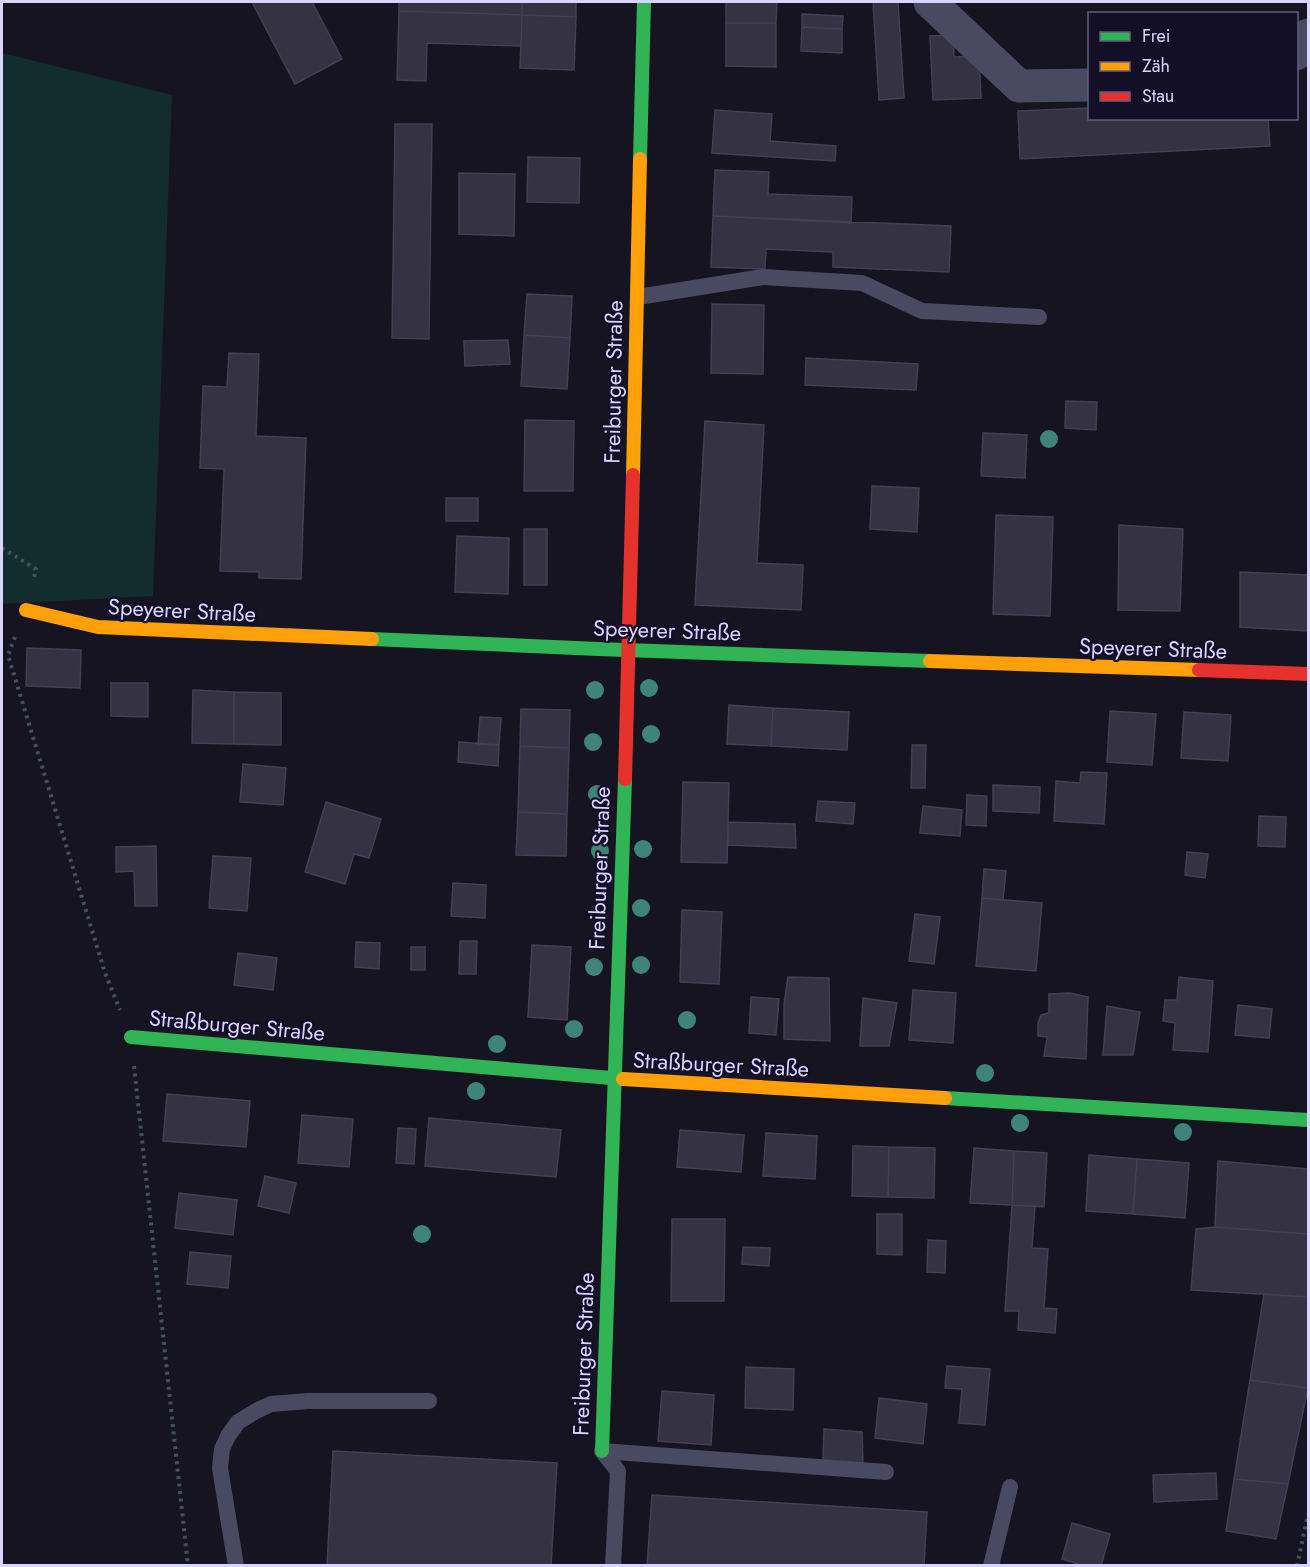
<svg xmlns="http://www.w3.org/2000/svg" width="1310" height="1567" viewBox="0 0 1310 1567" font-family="Jost,sans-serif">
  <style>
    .green { fill: #132c2d }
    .building { fill: #343243; stroke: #433f54; stroke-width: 1.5 }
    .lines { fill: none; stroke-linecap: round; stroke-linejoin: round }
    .path { stroke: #44505f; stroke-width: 4; stroke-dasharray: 3 4.5; stroke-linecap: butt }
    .lane { stroke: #4a4962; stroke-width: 16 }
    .street { stroke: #4a4962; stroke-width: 33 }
    .fast { stroke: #30b455; stroke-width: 14 }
    .slow { stroke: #ff9f0a; stroke-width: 14 }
    .jam { stroke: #e5322d; stroke-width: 14 }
    .tree { fill: #3e8478 }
    .labels { text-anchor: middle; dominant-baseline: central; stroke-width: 4.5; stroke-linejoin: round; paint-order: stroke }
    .street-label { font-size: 22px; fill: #d9d4ff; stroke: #130f26 }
  </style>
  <rect width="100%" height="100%" fill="#161421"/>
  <path class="green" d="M2,53L172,95L153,596L2,604Z"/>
  <path class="building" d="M252,2H312L342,59L295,84Z
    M399,2H522V15L399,11Z
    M522,2H576V17L522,15Z
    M726,2H777L776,23H726Z
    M873,2H898L904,98L879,100Z
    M399,11L522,15L521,46L427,43L426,81L397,80Z
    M802,14L843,16L842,29L802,27Z
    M522,15L576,17L574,70L520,68Z
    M726,23H776V67L726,66Z
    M802,27L842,29V53L801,51Z
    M953,35L954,57L979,56L981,98L933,100L930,36Z
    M1090,108V118H1268L1270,146L1020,159L1018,111Z
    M715,110L772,114L770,141L836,146L835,161L712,153Z
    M395,124H432L429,339L392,338Z
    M528,157L580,158L579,203L527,202Z
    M715,170L769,172L768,194L852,197L851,223L713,216Z
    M459,173L515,174L514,236L459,234Z
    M713,216L951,226L949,272L833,267V252L766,249L765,269L711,267Z
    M527,294L572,296L570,338L524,335Z
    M712,304L764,305L763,374L711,373Z
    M524,335L570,338L567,389L521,386Z
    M508,340L510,364L465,366L464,341Z
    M229,353L259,354L256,436L306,438L301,579L259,578V572L220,571L224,469L200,468L203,386L227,387Z
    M806,358L918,364L916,390L805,385Z
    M1066,401L1097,402L1096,430L1065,428Z
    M525,420L574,421L573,491H524Z
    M705,421L764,425L757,563L803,565L801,610L695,605Z
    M983,433L1027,435L1025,478L981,476Z
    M872,486L919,488L917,532L870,529Z
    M446,498H478V521H446Z
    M996,515L1053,517L1050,616L993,614Z
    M1119,525L1183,529L1180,611L1118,610Z
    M524,529H547V585H524Z
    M457,536L509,538L508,594L455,592Z
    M1240,572L1308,575V631L1240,627Z
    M27,648L81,650L80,688L26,686Z
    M111,683H148V717L111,716Z
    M193,690L234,692V744L192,743Z
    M234,692L281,693V745L234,744Z
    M729,705L773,708L771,746L727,744Z
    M773,708L849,712L847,750L771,746Z
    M521,709L570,710L569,748L520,746Z
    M1110,711L1156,714L1152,765L1107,762Z
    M1184,712L1231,715L1228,761L1181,758Z
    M480,717L501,718L499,745L478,744Z
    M459,742L499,745L498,766L458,762Z
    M912,745H926L925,788H911Z
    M520,746L569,748L567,814L518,812Z
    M243,764L286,768L283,805L240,802Z
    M1081,772L1107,773L1104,824L1054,821L1056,781L1080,783Z
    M683,782L729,783L727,863L681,862Z
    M993,785L1040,787L1039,813L993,811Z
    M967,795L987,796L986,826L966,825Z
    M818,801L855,803L853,824L816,821Z
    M326,802L381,819L369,858L354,854L345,884L305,872Z
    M923,806L962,810L960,836L920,833Z
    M518,812L567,814L566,856L516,855Z
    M1259,816L1286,817L1285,847L1258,846Z
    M728,822L795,824L796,848L728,845Z
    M156,846L157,906H135L134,871L116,872V847Z
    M1187,852L1208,854L1205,878L1185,875Z
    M213,856L251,858L247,911L209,908Z
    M984,869L1006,871L1003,900L982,898Z
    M453,883L486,885L485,918L451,916Z
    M982,898L1042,903L1036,971L976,966Z
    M682,910L722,912L719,984L680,982Z
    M915,914L940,917L934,964L909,961Z
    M460,941H477L476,974H459Z
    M356,942L380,943L379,969L355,967Z
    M532,945L571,947L567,1020L528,1017Z
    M411,947H425V970H411Z
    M238,953L277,958L273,990L234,985Z
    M788,977L829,978L830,1041L784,1039V1004Z
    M1179,977L1213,981L1208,1052L1173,1050L1175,1023L1163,1021L1165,1000H1177Z
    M913,990L956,993L953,1043L909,1040Z
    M1070,993L1088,997L1086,1059L1044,1056L1047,1037L1038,1036V1023L1041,1015L1049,1013V994Z
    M751,997L779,999L776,1035L749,1033Z
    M863,998L897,1003L889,1046H860Z
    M1238,1005L1272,1009L1269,1038L1235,1035Z
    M1107,1006L1140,1012L1133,1055H1103Z
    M167,1094L250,1101L246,1147L163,1141Z
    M302,1115L353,1119L349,1167L298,1163Z
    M429,1118L561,1130L556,1177L425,1166Z
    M398,1128L416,1129L414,1164L396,1163Z
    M680,1130L744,1135L741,1172L677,1167Z
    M766,1133L817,1136L815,1179L763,1176Z
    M853,1146L889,1147L888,1197L852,1196Z
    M889,1147L935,1148L934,1198L888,1197Z
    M974,1148L1014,1151L1012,1205L970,1203Z
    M1014,1151L1047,1153L1044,1207L1012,1205Z
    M1089,1155L1137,1159L1133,1214L1086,1211Z
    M1137,1159L1189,1163L1185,1218L1133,1214Z
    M1218,1161L1308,1169V1234L1215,1227Z
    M265,1176L296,1183L289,1213L258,1206Z
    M179,1193L237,1200L233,1235L175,1228Z
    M1012,1205L1035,1206L1032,1248L1048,1249L1044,1308L1057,1309L1055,1333L1018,1330L1019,1311H1005Z
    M877,1214H902V1255L877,1254Z
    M672,1219H725L724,1301H671Z
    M1215,1227L1308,1234V1297L1191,1290L1196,1229Z
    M928,1240L946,1241L945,1273L927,1272Z
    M743,1247L770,1248L769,1266L742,1264Z
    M190,1252L231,1256L228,1288L187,1284Z
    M1264,1294L1308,1297V1388L1250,1380Z
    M947,1366L990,1369L985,1425L959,1423L962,1389L945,1388Z
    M746,1367L794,1369L793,1410L745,1408Z
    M1250,1380L1308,1388L1288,1484L1234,1479Z
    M662,1391L714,1395L711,1445L658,1441Z
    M879,1398L927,1404L923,1444L875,1438Z
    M824,1429L862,1432L863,1463L823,1460Z
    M333,1451L557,1463L551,1566H327Z
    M1216,1473L1217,1499L1154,1502L1153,1475Z
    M1234,1479L1288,1484L1276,1539L1226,1531Z
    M652,1495L927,1512L924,1566H647Z
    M1072,1523L1110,1534L1101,1566H1084L1062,1559Z"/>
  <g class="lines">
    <path class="path" d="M2,548L36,569L33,581
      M15,637L8,655L105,973L120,1010
      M134,1066L188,1566
      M1297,1566L1308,1514"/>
    <path class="lane" d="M638,297L763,277L862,283L922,311L1039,317
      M602,1451L886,1472
      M602,1451L618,1471L613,1566
      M236,1566L220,1468L222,1449L228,1436L238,1422L256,1411L271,1404L308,1401H429
      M991,1566L1010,1487"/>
    <path class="street" d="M930,2L1019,86L1090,85
      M1296,54L1308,35"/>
    <path class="fast" d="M640,159L644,2
      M372,639L598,649L930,661
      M131,1037L623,1079
      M945,1098L1308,1120
      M602,1451L625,779"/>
    <path class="slow" d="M633,475L640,159
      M26,610L98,627L372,639
      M930,661L1199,670
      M623,1079L945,1098"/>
    <path class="jam" d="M1199,670L1308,674
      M625,779L633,475"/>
  </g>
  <g class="tree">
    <circle cx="1049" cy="439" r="9"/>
    <circle cx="649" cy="688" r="9"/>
    <circle cx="595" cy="690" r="9"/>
    <circle cx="651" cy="734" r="9"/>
    <circle cx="593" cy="742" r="9"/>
    <circle cx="597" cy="794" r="9"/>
    <circle cx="643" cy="849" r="9"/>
    <circle cx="600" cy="851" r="9"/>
    <circle cx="641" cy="908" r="9"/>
    <circle cx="641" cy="965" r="9"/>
    <circle cx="594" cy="967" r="9"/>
    <circle cx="687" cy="1020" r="9"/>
    <circle cx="574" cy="1029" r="9"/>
    <circle cx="497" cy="1044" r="9"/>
    <circle cx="985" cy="1073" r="9"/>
    <circle cx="476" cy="1091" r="9"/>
    <circle cx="1020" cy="1123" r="9"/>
    <circle cx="1183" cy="1132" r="9"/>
    <circle cx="422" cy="1234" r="9"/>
  </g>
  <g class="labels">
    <g class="street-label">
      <text transform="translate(613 382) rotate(-89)">Freiburger Straße</text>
      <text transform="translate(182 610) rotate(3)">Speyerer Straße</text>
      <text transform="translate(667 630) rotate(2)">Speyerer Straße</text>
      <text transform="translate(1153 648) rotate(2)">Speyerer Straße</text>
      <text transform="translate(599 868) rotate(-88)">Freiburger Straße</text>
      <text transform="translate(237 1025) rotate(5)">Straßburger Straße</text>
      <text transform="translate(721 1064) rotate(3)">Straßburger Straße</text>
      <text transform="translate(583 1354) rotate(-88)">Freiburger Straße</text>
    </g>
  </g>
  <rect width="1310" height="1567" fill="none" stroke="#d9d4ff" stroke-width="6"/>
  <rect x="1088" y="12" width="210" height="108" fill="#130f26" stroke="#625e7d" stroke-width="1.5"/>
  <rect x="1100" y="32" width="30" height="9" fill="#30b455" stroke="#625e7d" stroke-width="1.5"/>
  <text x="1142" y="42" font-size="18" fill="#d9d4ff">Frei</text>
  <rect x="1100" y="62" width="30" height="9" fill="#ff9f0a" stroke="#625e7d" stroke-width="1.5"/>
  <text x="1142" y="72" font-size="18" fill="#d9d4ff">Zäh</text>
  <rect x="1100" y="92" width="30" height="9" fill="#e5322d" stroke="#625e7d" stroke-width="1.5"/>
  <text x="1142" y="102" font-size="18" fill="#d9d4ff">Stau</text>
</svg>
